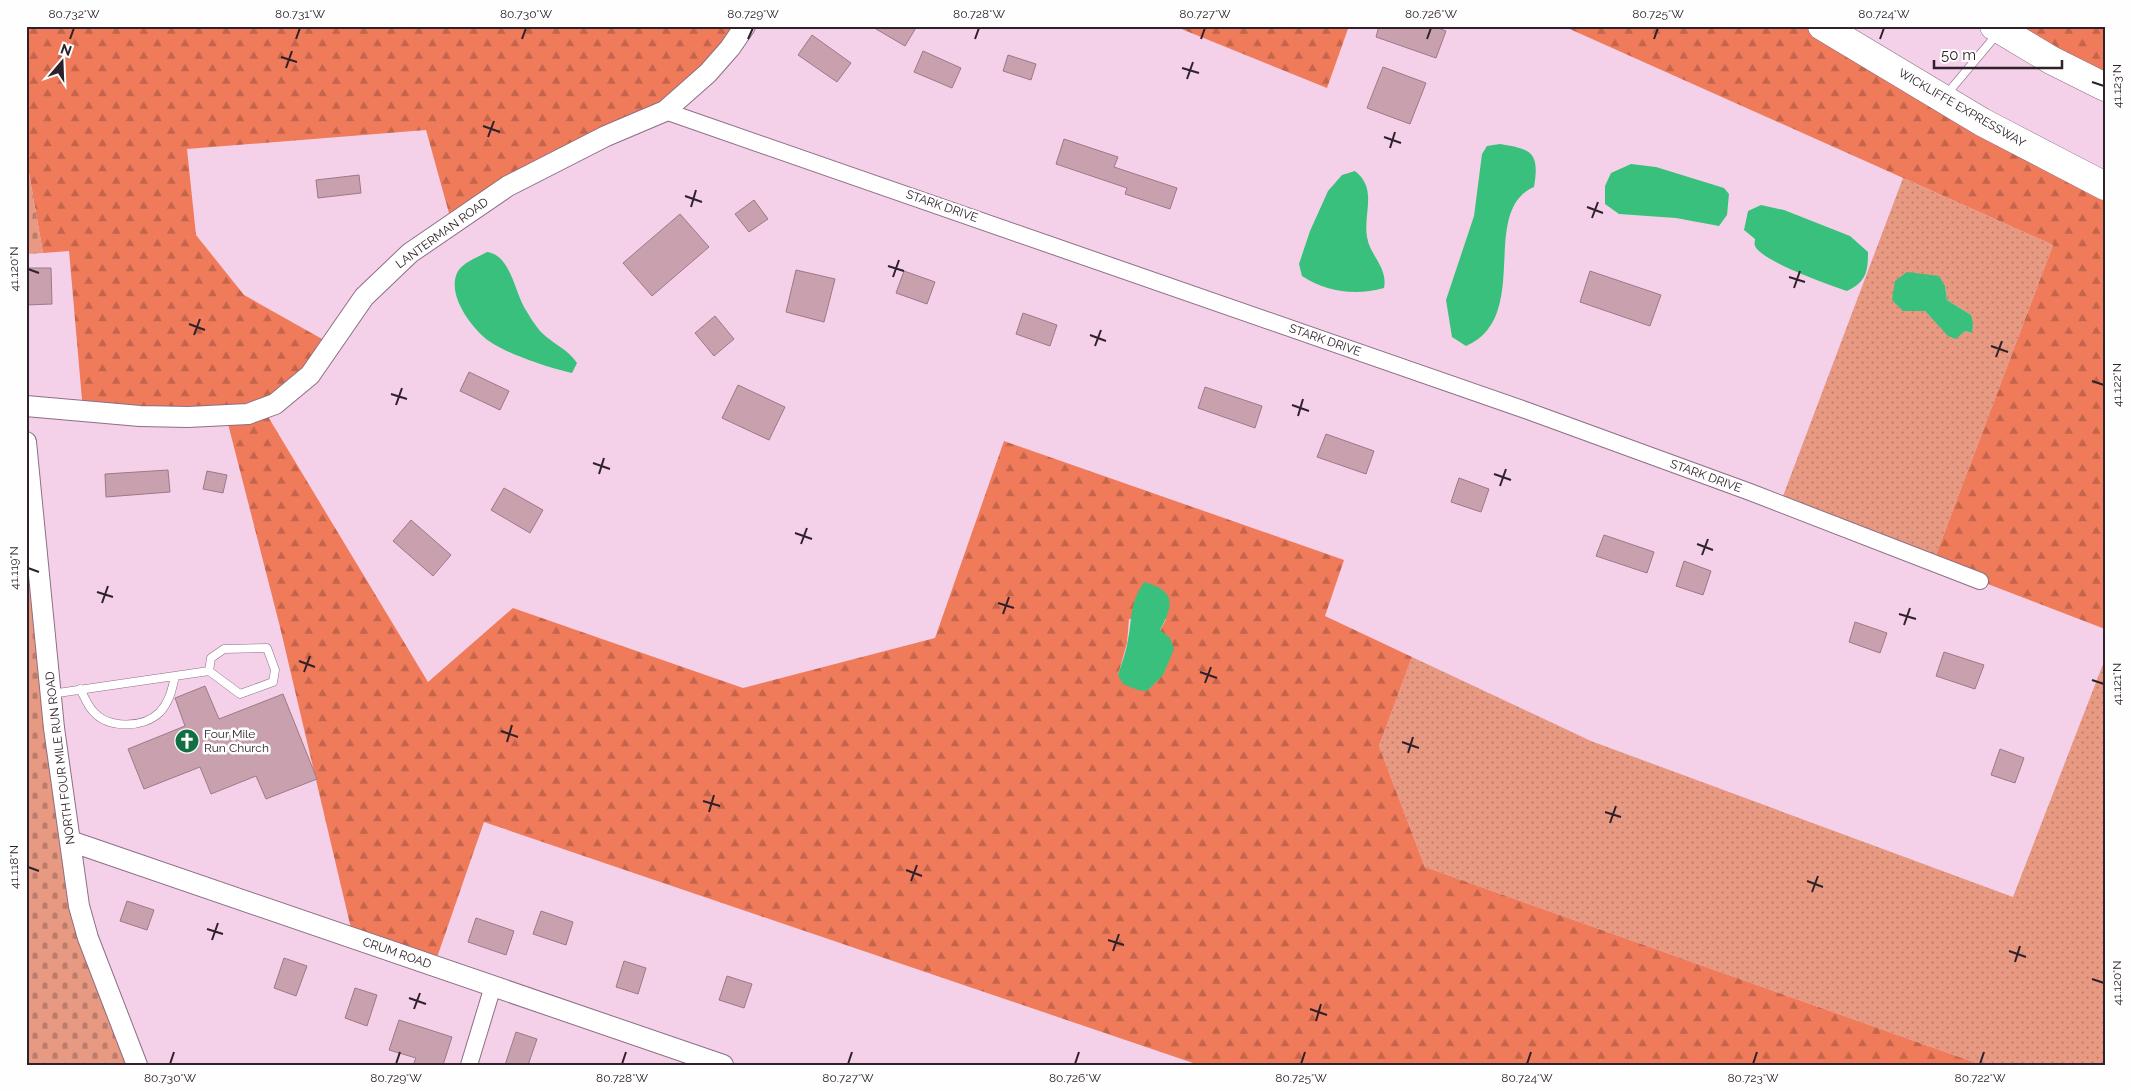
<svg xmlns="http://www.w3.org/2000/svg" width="2131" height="1091" viewBox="0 0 2131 1091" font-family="Raleway,sans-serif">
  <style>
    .grass { fill: url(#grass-dots); fill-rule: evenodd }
    .forest { fill: url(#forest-firs); fill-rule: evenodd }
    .cemetery { fill: url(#cemetery-stones) }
    .water { fill: #39c07d }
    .building { fill: #c9a1ae; stroke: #9e7884 }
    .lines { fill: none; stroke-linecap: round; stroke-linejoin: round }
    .service-casing { stroke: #8d6e84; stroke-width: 9 }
    .minor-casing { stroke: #8d6e84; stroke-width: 18 }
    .tertiary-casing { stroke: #8d6e84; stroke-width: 22 }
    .motorway-casing { stroke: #8d6e84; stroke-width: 29 }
    .service { stroke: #fff; stroke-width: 8 }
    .minor { stroke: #fff; stroke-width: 16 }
    .tertiary { stroke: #fff; stroke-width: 20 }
    .motorway { stroke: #fff; stroke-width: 28 }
    .ticks { fill: none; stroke: #2e212a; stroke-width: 2 }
    .labels { text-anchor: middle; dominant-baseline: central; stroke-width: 5; stroke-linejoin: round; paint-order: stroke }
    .street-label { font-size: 12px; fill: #2e212a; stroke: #fefefe }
    .poi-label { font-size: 12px; fill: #2e212a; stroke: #fefefe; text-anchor: start }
    .neatline { fill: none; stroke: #2e212a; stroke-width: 2 }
    .ticks-label { font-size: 12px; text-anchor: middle; fill: #2e212a }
  </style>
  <defs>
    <pattern id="grass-dots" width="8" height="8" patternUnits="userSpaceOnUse" patternTransform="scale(1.25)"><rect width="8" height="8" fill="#e79982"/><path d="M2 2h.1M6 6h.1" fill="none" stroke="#bc7c6b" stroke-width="1.8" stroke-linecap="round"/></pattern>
    <pattern id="forest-firs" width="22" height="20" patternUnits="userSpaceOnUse" patternTransform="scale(1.25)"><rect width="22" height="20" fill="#f07b5a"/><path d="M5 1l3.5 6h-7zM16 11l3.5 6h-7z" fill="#c3644b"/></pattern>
    <pattern id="cemetery-stones" width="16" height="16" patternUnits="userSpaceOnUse" patternTransform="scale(1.25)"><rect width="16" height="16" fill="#e79982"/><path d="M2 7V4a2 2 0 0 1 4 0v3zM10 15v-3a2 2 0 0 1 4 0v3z" fill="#bc7c6b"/></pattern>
  </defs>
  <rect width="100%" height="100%" fill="#f4d1e9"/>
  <path class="grass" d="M1903,178L2053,245L1933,563L1780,504ZM1945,286L1947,300L1971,315V333L1965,331L1949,336L1925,311Z
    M1412,657L1591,741L2013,897L2105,659V1065H1982L1425,867L1379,746Z"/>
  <path class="forest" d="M26,26H745L665,111L452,224L426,130L187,149L196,235L244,295L331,344L264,410L428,682L513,608L743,688L935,638L1004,441L1344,560L1325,616L1412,657L1379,746L1425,867L1982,1065H1199L484,822L434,966L353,937L280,627L226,416L83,411L69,251L43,253L26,156ZM1129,619H1166L1160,631L1118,675L1127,643Z
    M1174,26H1349L1327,88Z
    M1563,26H1822L2105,186V629L1933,563L2053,245Z
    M1994,26H2105V87Z"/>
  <path class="cemetery" d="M26,156L43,253L26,254Z
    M26,442L79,906L137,1065H26Z"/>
  <path class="water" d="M1500,144C1531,149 1540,152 1534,187C1478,211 1533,317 1466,346L1452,337L1446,300L1474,216L1482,154L1487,146Z
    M1631,164L1656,167L1724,188L1729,194L1727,215L1719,226L1676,218L1619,214L1605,204V186L1611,173Z
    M1355,171C1378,189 1363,213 1367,237C1370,256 1388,267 1384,288C1356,296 1326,292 1302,276L1299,264L1310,231L1328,191L1342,175Z
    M1761,205L1784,210L1850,236L1868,252C1868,272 1866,282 1847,291C1830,285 1761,261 1755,246C1754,244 1755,241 1755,239L1744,230L1748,211Z
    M487,252C510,255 514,289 524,307C529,315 535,326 542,333C553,344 568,349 577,363L572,373C552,369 508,354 492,343C473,331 445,294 458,271C464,262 478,257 487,252Z
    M1907,272L1939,276L1945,286L1947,300L1971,315L1973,323L1972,333L1965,331L1956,339L1948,336L1925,311H1903L1892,300L1895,281Z
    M1144,582C1176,591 1174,604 1160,630L1170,638L1174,649L1163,675L1147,691L1138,690L1123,684L1118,675C1121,665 1125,655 1127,645C1133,619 1128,606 1144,582Z"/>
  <path class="building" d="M871,26H917L905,46Z
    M1379,26H1433L1446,31L1436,58L1376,37Z
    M812,35L851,63L837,82L798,55Z
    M923,51L961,68L952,88L914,72Z
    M1008,55L1036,64L1031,80L1003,71Z
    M1383,67L1426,83L1410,124L1367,108Z
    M1064,139L1118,157L1114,167L1177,188L1170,209L1125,194L1127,188L1056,164Z
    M359,175L361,193L318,198L316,180Z
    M754,200L768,219L749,232L735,214Z
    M680,214L709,247L652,296L623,263Z
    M26,268H51L52,304L26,305Z
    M796,270L835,279L824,322L786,312Z
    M904,271L935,282L927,304L896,293Z
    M1590,271L1661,295L1650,326L1580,302Z
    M1023,313L1057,325L1050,346L1016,334Z
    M715,316L734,339L714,356L695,333Z
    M469,372L509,391L500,410L460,391Z
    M738,385L785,407L769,440L722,418Z
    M1205,387L1262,406L1255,428L1198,408Z
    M1326,434L1374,451L1366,474L1317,457Z
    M168,470L170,492L106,497L105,474Z
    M207,471L227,475L223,493L203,489Z
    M1459,478L1489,489L1481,512L1451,502Z
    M504,488L543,510L530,533L491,510Z
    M411,520L451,555L433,576L393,541Z
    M1604,535L1654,552L1647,573L1596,556Z
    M1684,561L1711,571L1703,595L1676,586Z
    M1855,622L1887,633L1880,653L1849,642Z
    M1944,652L1984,665L1975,689L1936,676Z
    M205,686L219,719L283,694L317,779L266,799L256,776L211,794L200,767L144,789L128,749L185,726L175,698Z
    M2000,749L2024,758L2015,783L1991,775Z
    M127,901L154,910L147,930L120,921Z
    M541,911L573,922L566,945L533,934Z
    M476,918L514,931L506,955L468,942Z
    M284,958L307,966L296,996L274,988Z
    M624,961L646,968L638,994L616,987Z
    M727,976L752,984L744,1008L719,1000Z
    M355,988L377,995L367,1026L345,1018Z
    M399,1020L452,1037L443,1065H413L416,1058L389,1050Z
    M516,1032L537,1039L528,1065H505Z"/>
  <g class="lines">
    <defs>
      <path id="service" d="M1946,95L1998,33
        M80,689C84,696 87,704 92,710C107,729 143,729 160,712C170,701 172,689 175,676
        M51,694L209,671L240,694L273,682L275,670L267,648L224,649L211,658L209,671"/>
      <path id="minor" d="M665,111L1528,411L1750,492L1980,581
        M469,1065L493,986"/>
      <path id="tertiary" d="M26,406L140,416L188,417L248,414L275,404L310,375L364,297L410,253L508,186L606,136L665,111L708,73L730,48L745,26
        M26,442L54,728L79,906L88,938L137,1065
        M70,841L723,1065"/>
      <path id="motorway" d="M1822,26L1982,122L2105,186
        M1994,26L2051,60L2105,87"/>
    </defs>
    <use href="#service" class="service-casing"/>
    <use href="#minor" class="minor-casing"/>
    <use href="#tertiary" class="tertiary-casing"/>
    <use href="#motorway" class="motorway-casing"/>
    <use href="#service" class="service"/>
    <use href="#minor" class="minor"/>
    <use href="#tertiary" class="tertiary"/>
    <use href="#motorway" class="motorway"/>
  </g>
  <path class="ticks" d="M70,39L74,28M296,39L300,28M522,39L526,28M748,39L753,28M975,39L979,28M1201,39L1205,28M1427,39L1431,28M1654,39L1658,28M1880,39L1884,28M281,57L297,62M286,68L292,51M1182,68L1199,73M1187,79L1193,62M2092,82L2104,86M483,126L500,132M488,137L494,121M1384,137L1401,143M1390,148L1395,132M685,196L702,202M691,207L696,190M1587,207L1603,213M1592,218L1598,202M888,266L904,271M28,269L39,273M893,277L899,260M1789,277L1805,282M1794,288L1800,271M189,324L205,330M194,335L200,319M1090,335L1106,341M1095,346L1101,330M1991,346L2008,352M1996,357L2002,341M2092,381L2104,385M391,394L407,399M396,405L402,388M1292,405L1309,411M1298,416L1303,399M593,463L610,469M599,474L604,458M1494,474L1511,480M1500,486L1506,469M795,533L812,539M801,544L807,528M1697,544L1713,550M1702,555L1708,539M28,568L39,572M97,592L113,597M102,603L108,586M998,603L1014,608M1003,614L1009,597M1899,614L1916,619M1904,625L1910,608M299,661L315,667M304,672L310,656M1200,672L1217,678M2092,680L2104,684M1205,683L1211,667M501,731L518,737M507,742L512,725M1402,742L1419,748M1408,753L1413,737M703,801L720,806M709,812L714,795M1605,812L1621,817M1610,823L1616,806M28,867L39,871M906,870L922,876M911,881L917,865M1807,881L1823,887M1812,892L1818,876M207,929L223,934M212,940L218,923M1108,940L1124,945M1113,951L1119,934M2009,951L2026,957M2015,962L2020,946M2092,979L2104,983M409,998L426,1004M414,1009L420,993M1310,1009L1327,1015M1316,1021L1321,1004M170,1064L174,1052M396,1064L400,1052M622,1064L626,1052M848,1064L852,1052M1075,1064L1079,1052M1301,1064L1305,1052M1527,1064L1531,1052M1753,1064L1757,1052M1980,1064L1984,1052"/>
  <defs>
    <symbol id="church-disc" viewBox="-11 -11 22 22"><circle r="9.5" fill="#126f44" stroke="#fefefe"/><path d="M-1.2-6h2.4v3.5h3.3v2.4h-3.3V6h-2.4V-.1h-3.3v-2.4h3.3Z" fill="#fff"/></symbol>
  </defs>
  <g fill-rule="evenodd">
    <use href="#church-disc" x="173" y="727" width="28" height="28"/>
  </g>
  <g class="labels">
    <g class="street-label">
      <text transform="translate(1962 108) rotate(30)">WICKLIFFE EXPRESSWAY</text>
      <text transform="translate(942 206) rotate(19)">STARK DRIVE</text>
      <text transform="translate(442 233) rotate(-36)">LANTERMAN ROAD</text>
      <text transform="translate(1325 340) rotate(19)">STARK DRIVE</text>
      <text transform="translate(1706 476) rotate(20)">STARK DRIVE</text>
      <text transform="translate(60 758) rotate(-97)">NORTH FOUR MILE RUN ROAD</text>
      <text transform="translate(397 953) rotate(19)">CRUM ROAD</text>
    </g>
    <g class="poi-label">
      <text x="204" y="734">Four Mile<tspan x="204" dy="14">Run Church</tspan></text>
    </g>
  </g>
  <rect width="2131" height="1091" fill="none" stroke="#fefefe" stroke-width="55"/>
  <g transform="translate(62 62) rotate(19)" stroke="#fefefe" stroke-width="4" paint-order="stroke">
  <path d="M0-4L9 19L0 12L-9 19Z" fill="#2e212a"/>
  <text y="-8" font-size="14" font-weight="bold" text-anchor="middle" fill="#2e212a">N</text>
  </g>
  <path d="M1934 60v8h128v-8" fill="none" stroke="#2e212a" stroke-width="2.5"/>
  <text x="1941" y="60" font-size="15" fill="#2e212a" stroke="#fefefe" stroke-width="4" paint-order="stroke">50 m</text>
  <rect x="28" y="28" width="2076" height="1036" class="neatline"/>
  <g class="ticks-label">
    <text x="74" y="18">80.732°W</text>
    <text x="300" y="18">80.731°W</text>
    <text x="526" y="18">80.730°W</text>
    <text x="753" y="18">80.729°W</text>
    <text x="979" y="18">80.728°W</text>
    <text x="1205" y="18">80.727°W</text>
    <text x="1431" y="18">80.726°W</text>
    <text x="1658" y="18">80.725°W</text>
    <text x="1884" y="18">80.724°W</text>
    <text transform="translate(2117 86) rotate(-90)" y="4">41.123°N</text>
    <text transform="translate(14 269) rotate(-90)" y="4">41.120°N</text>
    <text transform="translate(2117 385) rotate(-90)" y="4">41.122°N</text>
    <text transform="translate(14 568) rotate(-90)" y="4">41.119°N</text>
    <text transform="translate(2117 684) rotate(-90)" y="4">41.121°N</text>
    <text transform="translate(14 867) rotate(-90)" y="4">41.118°N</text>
    <text transform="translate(2117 983) rotate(-90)" y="4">41.120°N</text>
    <text x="170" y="1082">80.730°W</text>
    <text x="396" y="1082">80.729°W</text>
    <text x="622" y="1082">80.728°W</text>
    <text x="848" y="1082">80.727°W</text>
    <text x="1075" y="1082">80.726°W</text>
    <text x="1301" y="1082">80.725°W</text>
    <text x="1527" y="1082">80.724°W</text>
    <text x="1753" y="1082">80.723°W</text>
    <text x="1980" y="1082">80.722°W</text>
  </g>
</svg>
